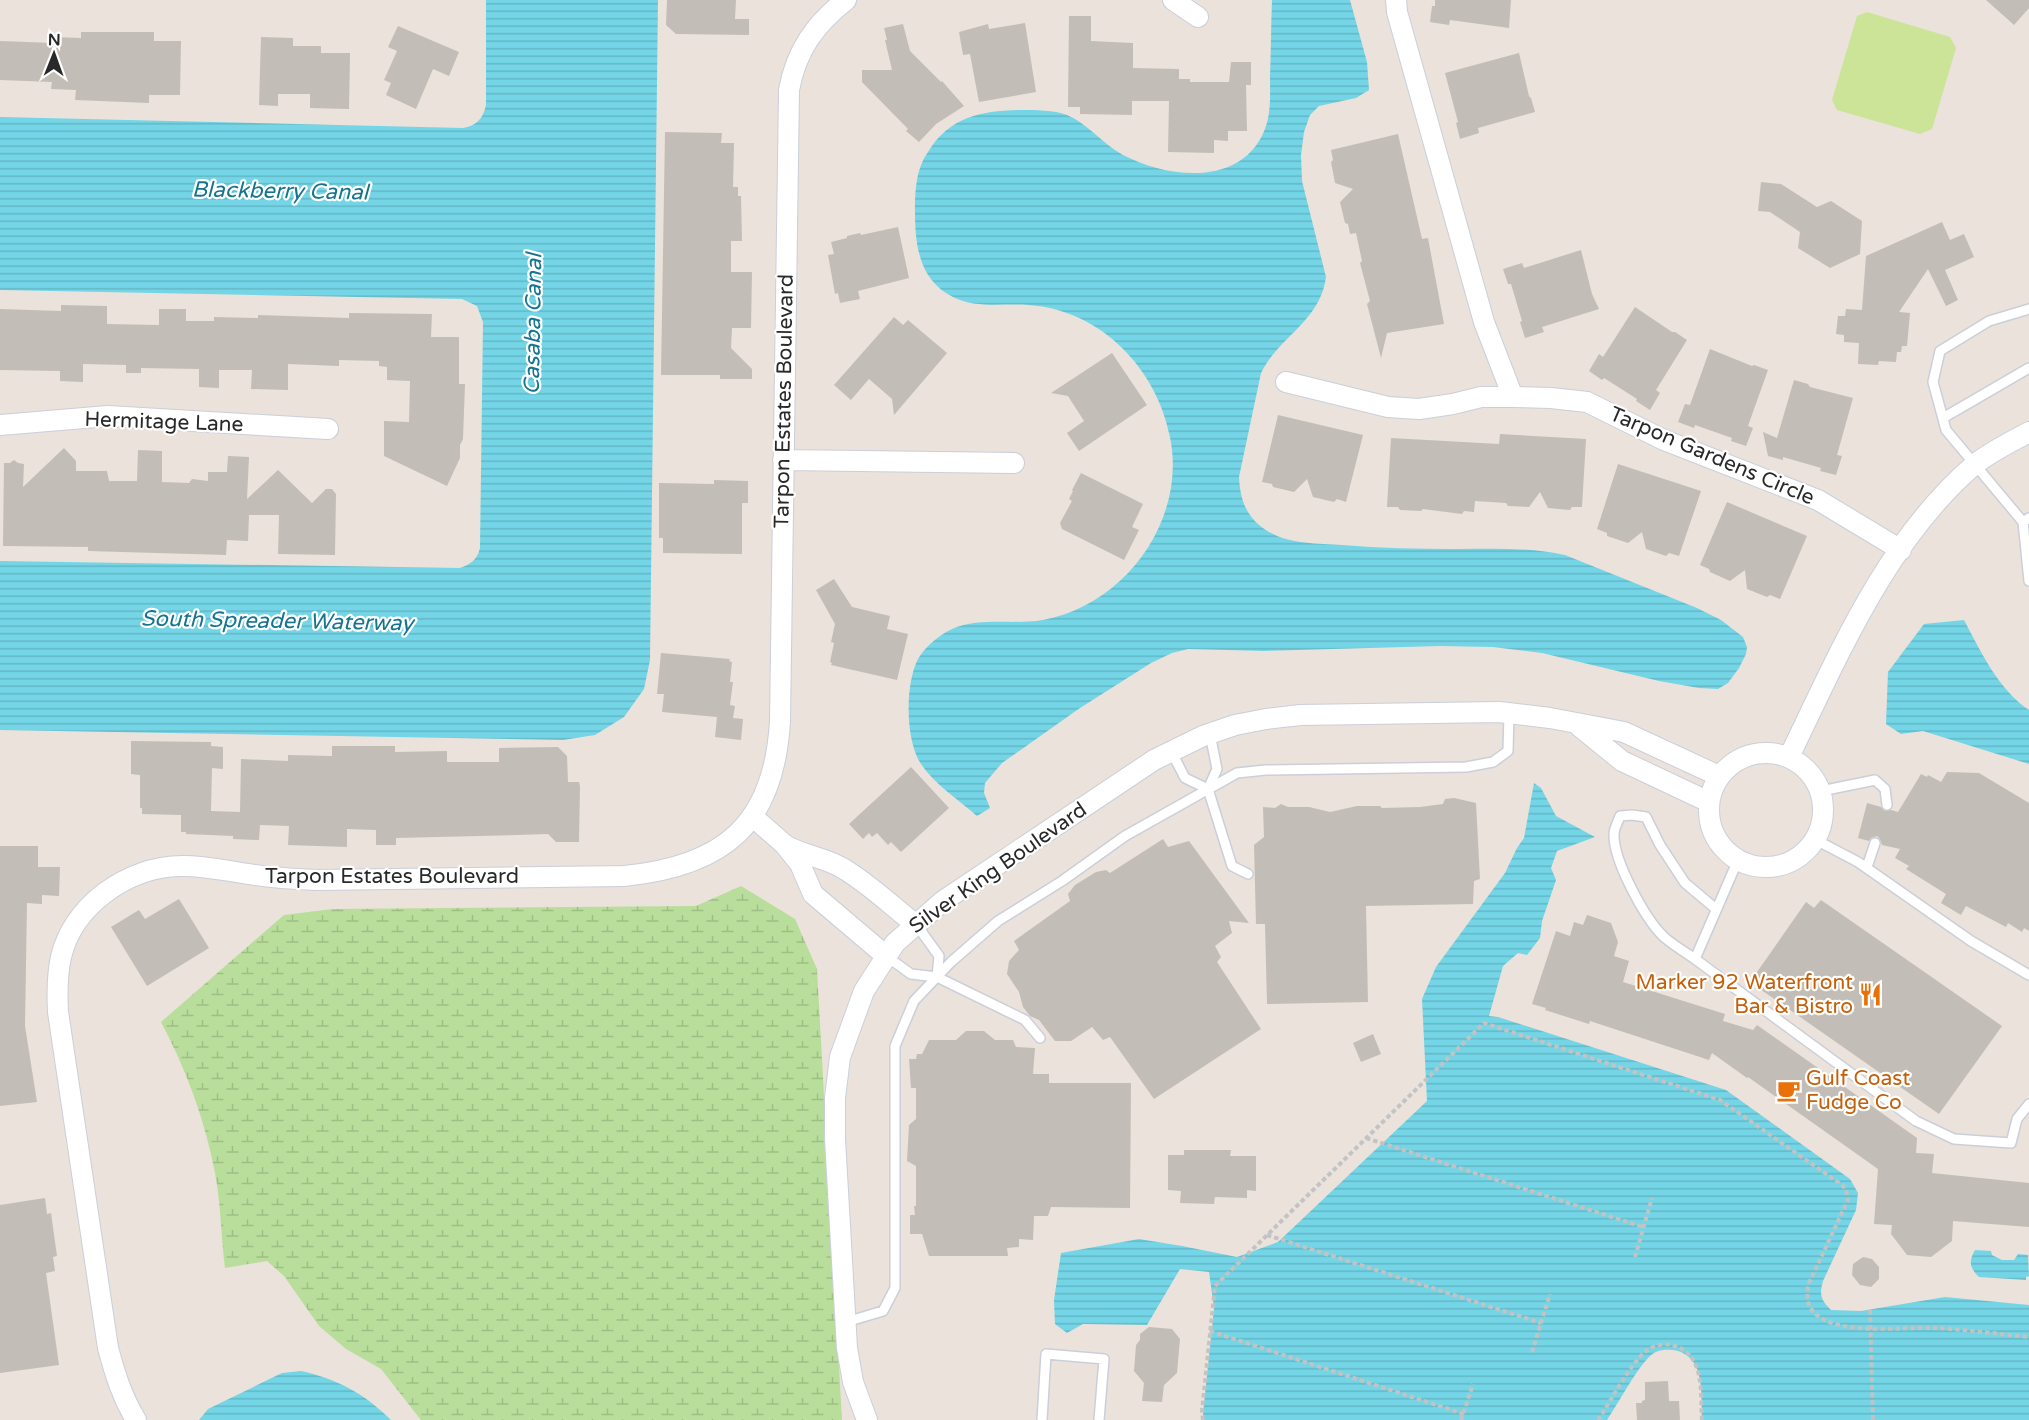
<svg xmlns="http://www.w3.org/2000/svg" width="2029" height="1420" viewBox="0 0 2029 1420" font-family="'Varela Round',sans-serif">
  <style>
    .wetland { fill: url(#wetland-marsh) }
    .pitch { fill: #cce497 }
    .water { fill: url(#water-rules) }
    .building { fill: #c3bdb7 }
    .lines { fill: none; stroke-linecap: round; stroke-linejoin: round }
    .service-casing { stroke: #cacfda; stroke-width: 12 }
    .minor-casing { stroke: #cacfda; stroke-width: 22 }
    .path { stroke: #c3c3c3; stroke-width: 4; stroke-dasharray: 4.5 3; stroke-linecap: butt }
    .service { stroke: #fff; stroke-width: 9 }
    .minor { stroke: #fff; stroke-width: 20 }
    .labels { text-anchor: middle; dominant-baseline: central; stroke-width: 4.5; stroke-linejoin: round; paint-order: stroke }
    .street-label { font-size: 21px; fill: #292929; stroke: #fff }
    .food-label { font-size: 21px; fill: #c56008; stroke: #fff; text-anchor: end }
    .water-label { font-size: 22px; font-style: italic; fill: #157490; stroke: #fff }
  </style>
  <defs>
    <pattern id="wetland-marsh" width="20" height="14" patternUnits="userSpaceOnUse" patternTransform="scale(1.5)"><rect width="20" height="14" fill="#b9de9b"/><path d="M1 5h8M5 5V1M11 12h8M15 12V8" fill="none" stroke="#9fbe86"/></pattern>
    <pattern id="water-rules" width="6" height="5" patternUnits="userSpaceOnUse" patternTransform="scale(1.5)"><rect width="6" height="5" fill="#74d5e6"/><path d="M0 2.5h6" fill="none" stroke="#64b7c5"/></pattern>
  </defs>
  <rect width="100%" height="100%" fill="#eae2db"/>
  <path class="wetland" d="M741,886L795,919L817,969L842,1420H421L381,1369L346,1349L319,1326L284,1276L267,1261L225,1268C221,1237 221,1204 215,1173C205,1120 186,1069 161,1022L284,915L333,909L696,906Z"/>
  <path class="pitch" d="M1867,12L1950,37L1956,48L1932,129L1920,134L1837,110L1832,100L1857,16Z"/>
  <path class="water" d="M486,0H658L650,660L644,689L624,717L595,735L563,740L0,730V561L460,568C471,564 477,560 480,548L483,322L477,306L462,299L0,290V117L463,128C476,126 483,119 486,105Z
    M1272,0H1350L1367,62L1369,90L1356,98L1319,106L1310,115L1304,132L1301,155L1302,181L1326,277C1320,322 1279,336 1261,373L1239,477C1240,496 1244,512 1259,525C1283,545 1313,543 1342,545C1380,548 1418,549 1456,549C1493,549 1529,547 1565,555L1697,608L1721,620L1743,637L1747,647L1746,654L1739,668L1728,683L1718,689L1699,688L1659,681L1542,653L1493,647L1440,646L1264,651L1188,649L1172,653L1151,663L1080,708L1002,763L985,783L984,793L990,808L977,816C959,800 934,784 921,764C905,740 905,684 918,659C925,647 939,635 952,629C979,617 1014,625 1043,620C1125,605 1187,520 1170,437C1157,369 1101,310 1029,305C1003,303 977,309 953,297C919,280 915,245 915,211C915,191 916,169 928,152C950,116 982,111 1021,110C1036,110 1053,110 1067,115C1088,124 1103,144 1123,155C1171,180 1248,187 1267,123C1271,108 1270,92 1270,77C1271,51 1271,26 1272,0Z
    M1964,620C1981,652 1998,689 2029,710V764L1923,731L1901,734L1886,724L1888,672L1924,624Z
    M1534,783L1541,788L1556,816L1595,837L1557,851L1551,868L1556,880L1542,921L1540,938L1527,955L1518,953L1503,966L1489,1016L1498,1017L1726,1090L1850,1179L1858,1193L1856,1210L1823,1281C1819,1295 1821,1300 1831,1310L1861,1311L1945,1297L2029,1305V1420H1702C1701,1395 1706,1355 1673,1350C1662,1349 1656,1350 1648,1358C1634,1373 1619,1402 1607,1420H1204L1203,1413L1214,1308L1209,1272L1180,1269L1147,1325L1083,1324L1067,1333L1055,1324L1054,1300L1061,1253L1139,1239L1182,1246L1237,1257L1278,1242L1427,1101L1422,999L1436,967L1505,873L1517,848L1524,838Z
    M1975,1250L1991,1251L1992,1255L2002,1260H2014L2018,1254L2028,1255L2029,1276L2026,1277V1280L1979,1277C1970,1268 1968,1262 1975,1250Z
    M301,1371C337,1379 364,1393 391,1420H199L208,1409L282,1373Z"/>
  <path class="building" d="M667,0H736L735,19H749V35L676,34L666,25Z
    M1435,0H1511L1509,28L1450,20L1449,25L1430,22L1432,6H1435Z
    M1986,0H2029V8L2014,25Z
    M1069,16H1091V41L1133,43V68L1179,69V79H1190V82H1229L1231,62H1251V85H1246L1247,131H1228V141L1214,140V153L1168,152L1169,101H1132V115L1080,114V107H1068Z
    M1025,23L1036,92L979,102L970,54L963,55L959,32L988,24L989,29Z
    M903,24L910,51L941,82L942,81L964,106L936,124L919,142L906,131L908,129L862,82V70H892L885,40H887L884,28Z
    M398,26L459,52L449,76L433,69L416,109L386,95L391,83L384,80L397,51L388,47Z
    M81,32H154V41H181L180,95H149V103L75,100L76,90L51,89L52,82L0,80V41L53,43V37L81,38Z
    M261,37L293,38V46H321V53H350L349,109L310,108V94H278V106L259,105Z
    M1519,53L1529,96L1531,98L1535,112L1478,128L1479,133L1460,139L1456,123L1458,122L1445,73Z
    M665,132L722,133L721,143H734L733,187H738V196H741L742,241H731V272H752L751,328H732L731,348L752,369V379H720V375H661Z
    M1398,134L1422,239L1428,238L1444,324L1387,333L1381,358L1367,304L1370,301L1360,263L1362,261L1356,233L1350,234L1348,224L1345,223L1340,202L1353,189L1335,183L1331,162L1333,160L1331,150Z
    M1761,182L1781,184L1817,207L1831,201L1862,221L1860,254L1830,268L1798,248L1800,232L1770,212L1758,211Z
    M1942,222L1950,240L1964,234L1974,257L1945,270L1958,300L1946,306L1928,269L1899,312L1910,313L1907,346H1902L1901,352H1897L1896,362L1879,361L1878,365L1858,364L1859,343L1844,342V335L1836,334L1838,316H1845L1846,309L1862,310L1866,256Z
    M898,227L909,278L858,291L860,299L840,303L838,293L835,294L828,255L834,254L831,242L847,238V236L860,233L861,235Z
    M1581,250L1592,294L1599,309L1542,327L1544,332L1525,338L1520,322L1522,321L1511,284H1508L1503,269L1522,263L1524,268Z
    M61,305L107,306V324L159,325V309H186V321H214V317L258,318V315L349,318V313L432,314L431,337H459V384H465L463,439L460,445V458L447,486L384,456V421L409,422L410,381L387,380V367L379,366V361L339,360V366L288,364V390L251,389L252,370H219V388L199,387V369L141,368V373H126V365L83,364V382L60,381V371L0,370V309L61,311Z
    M1635,307L1672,332H1675L1687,340L1656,390L1660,393L1650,410L1636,401L1637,399L1604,378L1602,380L1589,371L1599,354L1603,357Z
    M894,317L903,325L908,320L947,353L894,415L892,399L869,379L851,400L834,385Z
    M1710,349L1752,366L1754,365L1768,370L1748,426L1753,428L1746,446L1731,441L1732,438L1695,425L1694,428L1678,422L1685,404L1690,405Z
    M1112,353L1147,405L1079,451L1067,433L1084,421L1068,396L1051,393Z
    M1794,380L1808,384L1810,387L1853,398L1837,455L1842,456L1836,475L1820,471L1821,468L1783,457V460L1768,456L1763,432L1777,438Z
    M1278,415L1363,435L1346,502L1337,499L1334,502L1313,497L1307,479L1294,492L1273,487L1272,484L1262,482Z
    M1500,434L1586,439L1582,507H1572L1570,510L1548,508L1540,492L1529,507L1508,506L1506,503L1475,501L1474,512L1464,511L1462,514L1423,509L1421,511L1400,510L1398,507H1387L1391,438L1499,444Z
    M64,448L76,461V471H107L109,481H137L138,450L162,451V482L189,483L192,479L208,481V472H227L228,456L249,457L247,499L278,470L312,503L326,489H332L336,494L335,555L278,554L279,515H249L248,541L227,540L226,555L88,551V547L3,546L4,463H10L14,460L18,463L24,464L23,487Z
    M1618,464L1701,491L1679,556L1669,553L1666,556L1646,549L1642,532L1628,543L1607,536V533L1597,529Z
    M1081,473L1143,504L1132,527L1139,530L1124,560L1062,529L1060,523L1072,501L1069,499L1073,491L1072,490Z
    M714,480L748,481V503H742V554L663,553V538H659V483L714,484Z
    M1727,502L1807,536L1780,599L1770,595L1767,597L1747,589L1745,570L1730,581L1710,572L1709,569L1700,565Z
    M834,579L852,607L890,616L887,629L908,634L897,680L831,665L832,663L830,662L834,643L831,642L835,624L816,590Z
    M661,653L730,659L729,661L732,662L730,682H733L730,705L735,706L733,718L743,719L741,740L715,737L717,717L662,712L664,694H657Z
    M131,741L211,742V746L223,747V769L212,768L211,811L240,812L241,759L288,761V755L332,756V746H395V752L447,751V762H499V748L558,747L567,756L568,782H579L580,786L579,842H556L548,834L517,835L396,838V845H376V830L347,829V847L288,845L289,826L260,825L259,840L233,839V836L186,834V832H181V815L142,814V808H140V775L131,774Z
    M911,767L949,808L901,852L891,842L888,845L877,833L872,837L869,833L863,839L849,824Z
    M1947,772L1979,773L2029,803V931L2024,928L2022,932L2008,923L2006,927L1966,906L1961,915L1941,903L1946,894L1906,869L1909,866L1895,858L1900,849L1882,845L1880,839L1877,836L1871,838L1869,841L1858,838L1867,803L1881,807L1885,811L1891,810L1898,812L1921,774L1927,777L1928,775L1941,782Z
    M1454,798L1476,803L1480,879L1474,881L1473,904L1366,906L1368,1002L1267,1004L1265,924H1256L1254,845L1264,837L1263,807L1275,808L1281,804L1288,807H1309L1330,812L1357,806H1380L1382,808L1420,807L1443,804L1445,799Z
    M1163,839L1168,847L1189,841L1249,923L1229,921L1232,933L1215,946L1221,957L1217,962L1261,1029L1154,1099L1110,1037L1103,1040L1092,1027L1071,1041H1055L1039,1020L1030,1016L1023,1007L1019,992L1007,974L1009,961L1019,950L1014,941L1070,901L1068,894L1075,885L1096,872L1106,870L1110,873Z
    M0,846H38V867H60L59,896L42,895V904L27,903L25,1026L37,1102L0,1106Z
    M179,899L209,948L147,986L111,927L139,910L145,919Z
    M1821,900L2002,1026L1939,1114L1750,982L1806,902L1814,908Z
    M1587,915L1611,923L1618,942L1614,956L1629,961L1623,982L1725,1014L1723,1021L1753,1030L1757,1025L1917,1138L1916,1153L1934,1154L1932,1173L2029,1183V1227L1953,1221L1952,1241L1931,1257L1907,1255L1891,1234L1892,1225L1874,1224L1878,1169L1748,1077L1747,1078L1712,1053L1709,1060L1590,1021L1589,1024L1545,1010L1546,1008L1532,1004L1556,931L1570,936L1574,922L1583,925Z
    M966,1031H984L995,1040H1013L1016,1047L1035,1048L1033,1074H1049V1083H1131L1130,1208L1051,1207L1048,1216H1034L1033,1240L1019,1239V1247L1007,1248L1008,1256H929L922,1234H910V1215H915L914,1206H916V1166L907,1161L909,1125L916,1119V1088H911L909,1059H916L917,1054H922L929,1040H956Z
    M1373,1034L1381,1054L1361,1062L1353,1043Z
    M1184,1150H1231L1230,1156H1256V1191L1247,1190V1198L1215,1197L1214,1204L1180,1203L1181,1191L1168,1190V1155H1184Z
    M45,1198L47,1214L51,1213L57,1256L53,1257L55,1271L46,1273L59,1365L0,1373V1205Z
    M1863,1257L1872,1259L1879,1267V1279L1871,1287L1860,1285L1852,1275L1853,1264Z
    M1149,1327L1172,1329L1180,1339L1177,1373L1164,1385L1162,1402L1142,1401L1144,1383L1134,1371L1136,1345L1140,1340V1334Z
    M1668,1381L1669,1401H1679L1680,1420H1637L1636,1403H1642V1401L1645,1400V1382Z"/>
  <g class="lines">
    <defs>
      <path id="service" d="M2029,309L1989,321L1940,351L1933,382L1946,430L2023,522L2029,518
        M1943,418L2029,368
        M2023,522L2029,581
        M1171,751L1185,778L1208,789L1217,769L1210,734
        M1208,789L1232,866L1248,874
        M1821,791L1875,780L1885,789L1887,805
        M1816,840L1858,862L1971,941L2029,975
        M1738,860L1695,959L1916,1121L1954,1139L2011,1143L2017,1119L2029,1104
        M1867,867L1875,843
        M886,956L911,974L937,977L939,956L916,924
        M1695,959C1685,952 1673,945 1664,937C1645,919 1613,860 1614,834C1614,828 1618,822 1620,816L1632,815L1646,817L1660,845L1685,883L1716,909
        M937,977L1025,1020L1040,1038
        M846,1322L883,1311L895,1288V1046L914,1001L951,962L998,921L1062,881L1125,836L1237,773L1266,770L1466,767L1493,762L1508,751L1509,713
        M1042,1420L1046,1354L1104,1359L1099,1420"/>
      <path id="minor" d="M1173,0L1198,17
        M1396,0L1397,12L1484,322L1513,397L1551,398L1587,402L1664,440L1818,500L1901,550
        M1286,382L1388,407L1419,409L1453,404L1481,397H1513
        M0,425L108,416L328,429
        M783,460L1014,463
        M1579,726L1622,761L1709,802
        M1709 810a57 57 0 1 1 114 0a57 57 0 1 1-114 0Z
        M1789,757C1839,654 1886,541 1974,465C1990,452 2011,442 2029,432
        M753,817L784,844L800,864L813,894L886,956
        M787,846C805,856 827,858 844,869C869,884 892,906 915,924
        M136,1420C122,1397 115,1374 108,1348L58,1012C57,993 57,975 61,957C73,905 128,867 180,866C203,865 226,871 249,874C272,878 294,879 317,880L624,876C725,866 774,824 780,721L789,90C796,51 815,24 846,0
        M867,1420L853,1382L847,1348L835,1139V1098L840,1057L864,991L895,943L943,901L1154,760L1203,736L1235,725L1266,719L1300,715L1499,712L1550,718L1624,732L1719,776"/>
    </defs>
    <use href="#service" class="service-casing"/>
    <use href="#minor" class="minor-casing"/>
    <path class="path" d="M1366,1138L1643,1227
      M1267,1235L1541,1323
      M1635,1257L1652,1198
      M1870,1310L1873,1420
      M1210,1331L1464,1414
      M1532,1352L1550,1294
      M1203,1420L1202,1411L1215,1286L1484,1023L1720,1100L1842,1185L1846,1189L1848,1200L1809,1283C1806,1296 1806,1307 1818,1316C1844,1335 1901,1327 1932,1328C1964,1329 1997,1334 2029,1337
      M1461,1420L1473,1384
      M1598,1420C1611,1401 1630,1364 1646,1351C1653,1346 1663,1343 1672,1345C1706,1354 1700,1392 1702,1420"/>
    <use href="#service" class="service"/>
    <use href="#minor" class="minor"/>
  </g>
  <defs>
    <symbol id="restaurant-bare" viewBox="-9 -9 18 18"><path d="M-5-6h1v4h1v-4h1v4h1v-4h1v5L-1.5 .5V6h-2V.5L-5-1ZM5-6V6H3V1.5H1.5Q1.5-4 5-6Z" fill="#e8710a" stroke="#fff" stroke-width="2.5" paint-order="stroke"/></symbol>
    <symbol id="cafe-bare" viewBox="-9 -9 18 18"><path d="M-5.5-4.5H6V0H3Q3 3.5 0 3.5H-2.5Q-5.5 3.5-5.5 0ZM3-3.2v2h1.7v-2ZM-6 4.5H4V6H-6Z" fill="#e8710a" stroke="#fff" stroke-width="2.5" paint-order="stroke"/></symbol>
  </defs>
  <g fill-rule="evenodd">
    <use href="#restaurant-bare" x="1854" y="978" width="33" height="33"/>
    <use href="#cafe-bare" x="1772" y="1074" width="33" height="33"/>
  </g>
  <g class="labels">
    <g class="street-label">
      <text transform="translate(784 401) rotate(-89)">Tarpon Estates Boulevard</text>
      <text transform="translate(164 422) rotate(2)">Hermitage Lane</text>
      <text transform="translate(1712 456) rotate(23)">Tarpon Gardens Circle</text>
      <text transform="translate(998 868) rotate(-35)">Silver King Boulevard</text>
      <text x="392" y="876">Tarpon Estates Boulevard</text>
    </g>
    <g class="food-label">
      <text x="1853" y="982">Marker 92 Waterfront<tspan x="1853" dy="24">Bar &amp; Bistro</tspan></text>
      <text x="1806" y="1078" text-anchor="start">Gulf Coast<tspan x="1806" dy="24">Fudge Co</tspan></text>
    </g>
    <g class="water-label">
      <text transform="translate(280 191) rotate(1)">Blackberry Canal</text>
      <text transform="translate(533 324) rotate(-89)">Casaba Canal</text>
      <text transform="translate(277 621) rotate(1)">South Spreader Waterway</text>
    </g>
  </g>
  <g transform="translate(54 54) rotate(1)" stroke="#ffffff" stroke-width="4.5" paint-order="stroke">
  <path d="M0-4.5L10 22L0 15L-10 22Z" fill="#292929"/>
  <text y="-9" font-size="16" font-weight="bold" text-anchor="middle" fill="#292929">N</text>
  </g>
</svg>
